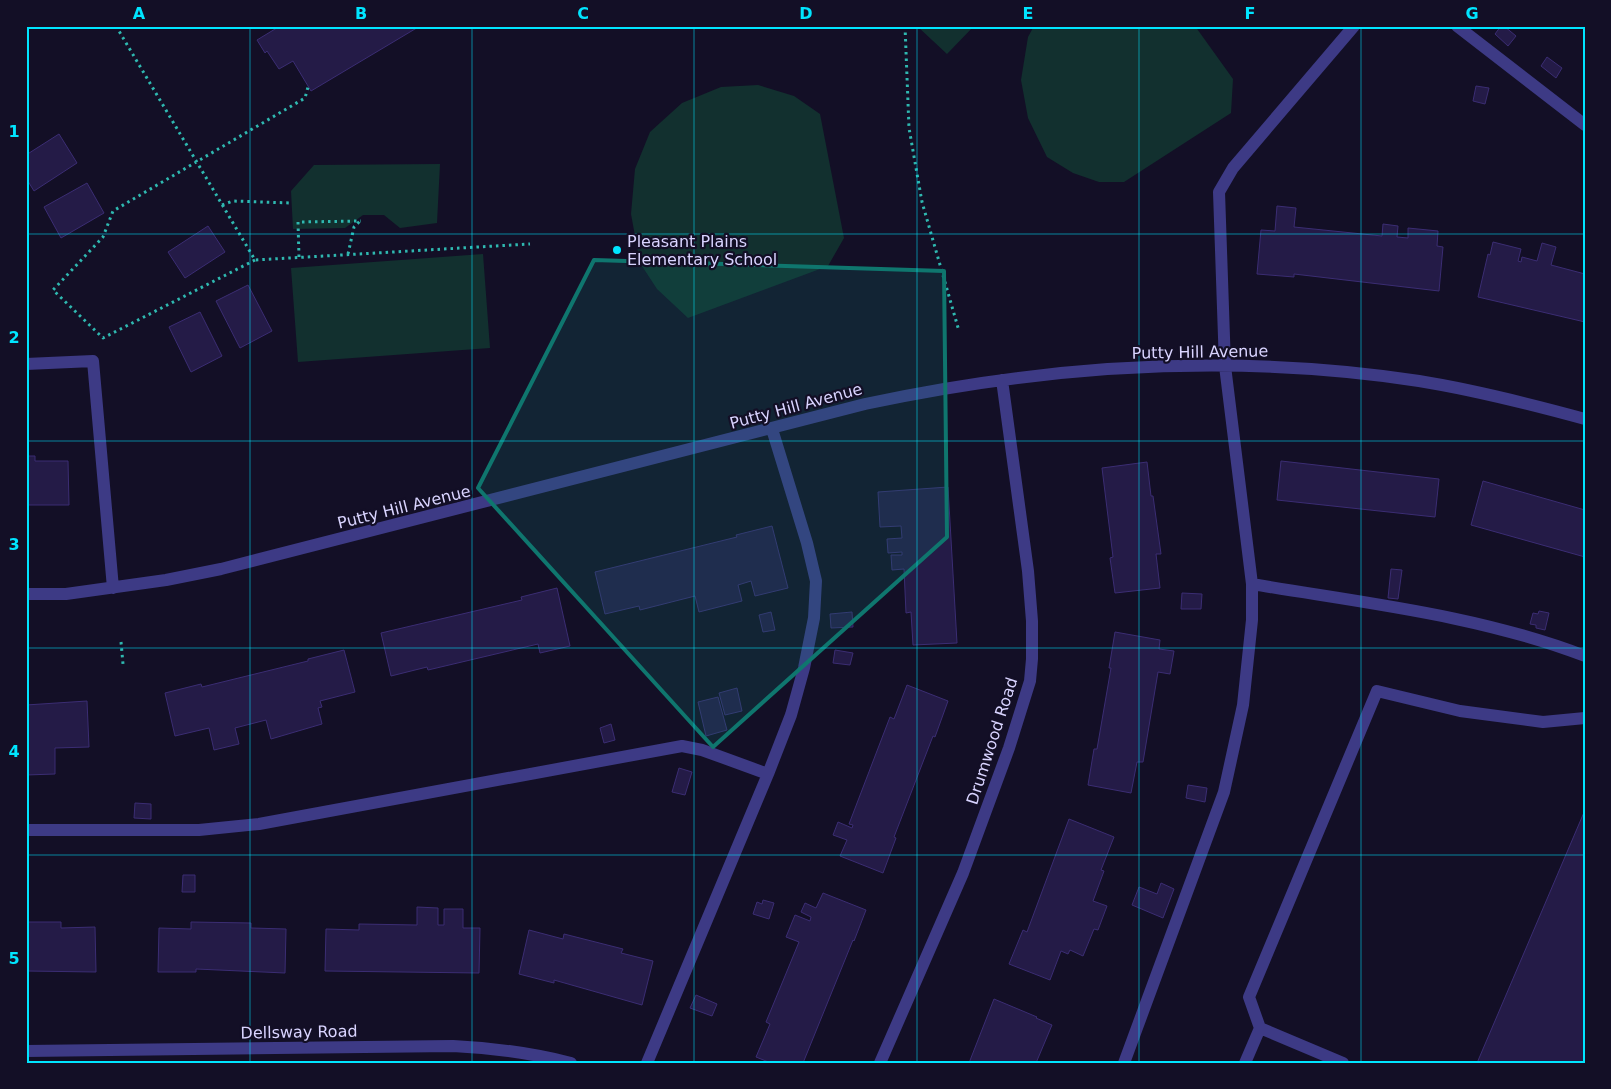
<svg xmlns="http://www.w3.org/2000/svg" width="1611" height="1089" viewBox="0 0 1611 1089" font-family="'DejaVu Sans',sans-serif">
  <style>
    .green { fill: #12302f }
    .building { fill: #241b47; stroke: #3b2d73 }
    .lines { fill: none; stroke-linecap: round; stroke-linejoin: round }
    .path { stroke: #2fb8b0; stroke-width: 3; stroke-dasharray: 2.5 4; stroke-linecap: butt }
    .minor { stroke: #3d3a85; stroke-width: 12 }
    .marked { fill: #0f766e; fill-opacity: 0.2; stroke: #0f766e; stroke-width: 4; stroke-linejoin: round }
    .grid { fill: none; stroke: #00e5ff; stroke-width: 1; stroke-opacity: 0.55 }
    .poi-dot { fill: #00e5ff; stroke: #130f26; stroke-width: 2 }
    .labels { text-anchor: middle; dominant-baseline: central; stroke-width: 4.5; stroke-linejoin: round; paint-order: stroke }
    .poi-label { font-size: 16px; fill: #d9d4ff; stroke: #130f26; text-anchor: start }
    .street-label { font-size: 16px; fill: #d9d4ff; stroke: #130f26 }
    .neatline { fill: none; stroke: #00e5ff; stroke-width: 2 }
    .grid-label { font-size: 16px; text-anchor: middle; font-weight: bold; fill: #00e5ff }
  </style>
  <rect width="100%" height="100%" fill="#130f26"/>
  <path class="green" d="M917,26H974L947,54Z
    M1034,26H1195L1233,79L1231,113L1124,182H1099L1073,173L1047,157L1028,118L1021,80L1028,37Z
    M758,85L794,96L820,114L844,238L828,266L688,318L657,289L640,263L631,214L635,169L650,132L682,103L721,87Z
    M440,164L437,223L400,228L384,215H363L345,228L293,229L291,191L314,165Z
    M483,254L490,348L298,362L291,268Z"/>
  <path class="building" d="M280,26H420L311,91L293,61L279,69L267,51L265,53L257,40Z
    M1501,26H1504L1516,36L1508,46L1495,34Z
    M1547,57L1562,68L1556,78L1541,66Z
    M1476,86L1489,88L1485,104L1473,101Z
    M59,134L77,163L34,191L26,178V155Z
    M87,183L104,213L61,238L44,207Z
    M1277,206L1296,208L1294,227L1382,236L1383,224L1398,226L1397,237L1408,238V228L1438,231L1437,246L1443,247L1439,291L1294,274V277L1257,274L1261,230L1275,231Z
    M208,226L225,252L185,278L168,252Z
    M1493,242L1521,249L1518,261L1521,262L1522,257L1537,261L1542,243L1556,247L1551,265L1585,274V322L1478,297L1488,254L1490,255Z
    M248,285L272,331L240,348L216,301Z
    M200,312L222,356L191,372L169,327Z
    M26,456H35V461H68L69,505H26Z
    M1281,461L1439,479L1435,517L1277,500Z
    M1147,462L1151,496H1153L1161,554H1156L1160,588L1115,593L1110,558L1113,557L1102,468Z
    M1483,481L1585,510V557L1471,525Z
    M948,487L957,643L913,645L911,612L906,613L904,569L892,570L891,555H902V552L888,553L887,539L902,538L901,526L880,527L878,492Z
    M772,526L788,588L755,596L751,581L738,585L742,601L699,612L695,596L640,610L639,606L605,614L595,572L737,537L736,535Z
    M1391,569L1402,570L1398,599L1388,598Z
    M557,588L570,646L540,653L538,644L428,670L427,667L391,676L381,633L522,600L521,597Z
    M1182,593L1202,594L1201,609H1181Z
    M1539,611L1549,613L1545,630L1536,628V625L1530,624L1533,613L1538,614Z
    M771,612L775,630L763,632L759,615Z
    M852,612L853,627L831,628L830,614Z
    M1115,632L1160,640L1159,649L1174,651L1170,674L1158,672L1143,762H1137L1131,793L1088,785L1094,749H1097L1111,668H1109Z
    M344,650L355,692L320,701L322,707L318,708L322,724L271,739L266,720L235,728L239,744L214,750L209,728L175,736L165,693L201,684L202,687L308,661V659Z
    M835,650L853,653L850,665L833,663Z
    M907,685L948,701L935,737L933,736L894,837L896,838L883,873L840,856L847,840L833,835L838,822L852,828L853,825L849,824L890,717L894,719Z
    M737,688L742,711L725,715L719,693Z
    M718,697L727,730L706,736L698,702Z
    M87,701L89,747L55,748V774L26,775V705Z
    M611,724L615,740L604,743L600,728Z
    M679,768L692,772L685,795L672,792Z
    M1188,785L1207,788L1205,802L1186,798Z
    M135,803L151,804V819L134,818Z
    M1585,810V1063H1477Z
    M1069,819L1114,837L1101,870L1104,871L1093,901L1107,906L1098,930L1094,929L1083,956L1070,950L1068,954L1061,951L1050,980L1009,964L1023,930L1027,932Z
    M183,875H195V892H182Z
    M1161,883L1174,889L1163,918L1132,905L1139,887L1157,894Z
    M823,893L866,910L854,941L853,940L803,1063H771L756,1057L770,1024L766,1022L799,942L786,937L795,915L810,921L811,917L801,912L805,903L816,908Z
    M763,900L774,903L769,919L753,914L757,902L762,904Z
    M417,907L438,908V925H444V909H463V928H480L479,973L325,971L326,929L359,930V924L417,925Z
    M26,922H61V928L95,927L96,972L26,971Z
    M191,922L251,923V928L286,929L285,973L196,969V972H158L159,928L191,929Z
    M529,930L563,939L564,934L623,949L621,953L653,961L642,1005L554,980V983L519,974Z
    M696,995L717,1004L712,1016L690,1008Z
    M994,999L1037,1017L1036,1018L1052,1025L1036,1063H969Z"/>
  <g class="lines">
    <path class="path" d="M116,26L255,260L530,244
      M905,26L909,128L922,202L959,331
      M222,205L233,201L291,203
      M348,254L354,227L360,221
      M299,257L298,222L361,221
      M255,260L103,338L53,290L103,237L113,211L305,98L308,87
      M121,642L123,664"/>
    <path class="minor" d="M1457,26L1585,125
      M26,364L93,361L113,588
      M1252,584C1364,603 1478,615 1585,656
      M26,594H66L166,580L221,569L865,404C1047,365 1235,353 1419,381C1475,390 1530,404 1585,419
      M26,830H199L259,824L682,746L702,750L768,774
      M26,1051L453,1046C494,1048 532,1053 571,1063
      M647,1063L768,774L791,715L804,668L814,618L816,581L807,543L772,429
      M880,1063L963,873L1009,748L1030,681L1032,659V621L1028,571L1002,380
      M1124,1063L1224,792L1243,705L1252,620V584L1225,366L1219,192L1233,168L1354,26
      M1245,1063L1260,1028
      M1343,1063L1260,1028L1249,997L1377,691L1460,711L1543,722L1585,718"/>
  </g>
  <path class="marked" d="M594,260L944,271L947,537L713,747L478,488Z"/>
  <path class="grid" d="M250,26V1063M472,26V1063M694,26V1063M917,26V1063M1139,26V1063M1361,26V1063M26,234H1585M26,441H1585M26,648H1585M26,855H1585"/>
  <circle class="poi-dot" cx="617" cy="250" r="5"/>
  <g class="labels">
    <g class="poi-label">
      <text x="627" y="241">Pleasant Plains<tspan x="627" dy="18">Elementary School</tspan></text>
    </g>
    <g class="street-label">
      <text transform="translate(1200 352) rotate(-1)">Putty Hill Avenue</text>
      <text transform="translate(796 406) rotate(-15)">Putty Hill Avenue</text>
      <text transform="translate(404 507) rotate(-14)">Putty Hill Avenue</text>
      <text transform="translate(992 741) rotate(-72)">Drumwood Road</text>
      <text transform="translate(299 1032) rotate(-1)">Dellsway Road</text>
    </g>
  </g>
  <rect width="1611" height="1089" fill="none" stroke="#130f26" stroke-width="55"/>
  <rect x="28" y="28" width="1556" height="1034" class="neatline"/>
  <g class="grid-label">
    <text x="139" y="19">A</text>
    <text x="361" y="19">B</text>
    <text x="583" y="19">C</text>
    <text x="806" y="19">D</text>
    <text x="1028" y="19">E</text>
    <text x="1250" y="19">F</text>
    <text x="1472" y="19">G</text>
    <text x="14" y="137">1</text>
    <text x="14" y="343">2</text>
    <text x="14" y="550">3</text>
    <text x="14" y="757">4</text>
    <text x="14" y="964">5</text>
  </g>
</svg>
